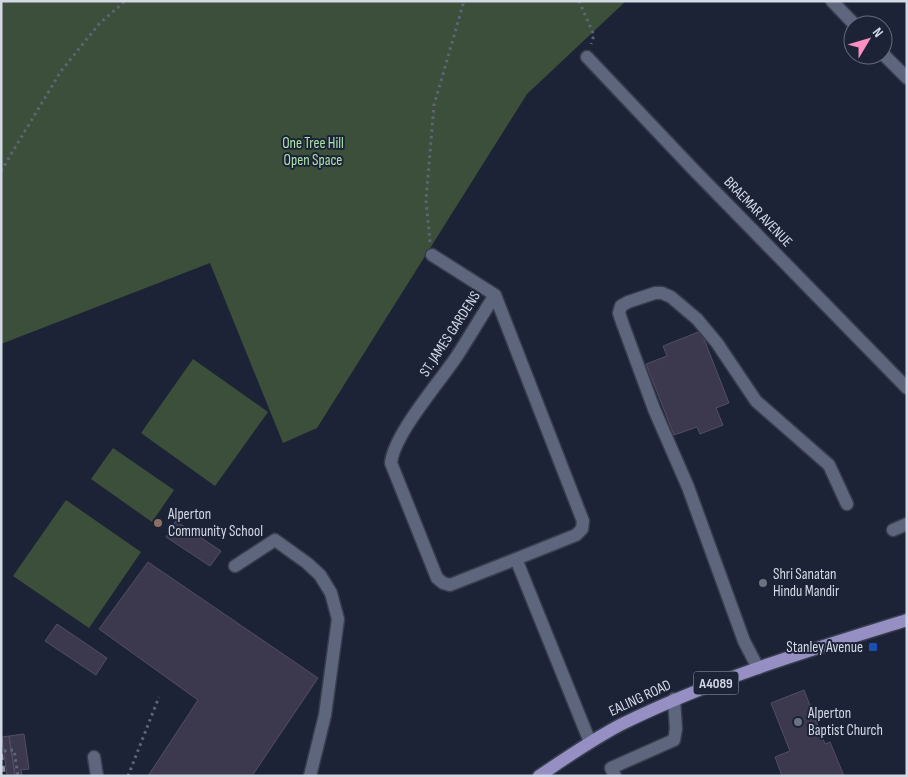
<svg xmlns="http://www.w3.org/2000/svg" width="908" height="777" viewBox="0 0 908 777" font-family="'Sofia Sans Condensed',sans-serif">
  <style>
    .green { fill: #3c4f3a }
    .building { fill: #3c384d; stroke: #524e65 }
    .lines { fill: none; stroke-linecap: round; stroke-linejoin: round }
    .minor-casing { stroke: #383d4e; stroke-width: 15 }
    .major-casing { stroke: #383d4e; stroke-width: 15 }
    .path { stroke: #5f6577; stroke-width: 3; stroke-dasharray: 2.5 4; stroke-linecap: butt }
    .minor { stroke: #5e667d; stroke-width: 12 }
    .major { stroke: #968fc3; stroke-width: 12 }
    .rail { stroke: #878c9c; stroke-width: 4; stroke-dasharray: 6 6; stroke-linecap: butt }
    .education-dot { fill: #8d6e63; stroke: #1d2337; stroke-width: 2 }
    .worship-dot { fill: #6b7280; stroke: #1d2337; stroke-width: 2 }
    .transit-dot { fill: #1a4fb4; stroke: #1d2337; stroke-width: 2 }
    .labels { text-anchor: middle; dominant-baseline: central; stroke-width: 4; stroke-linejoin: round; paint-order: stroke }
    .shield { fill: #1d2337; stroke: #9da2b2; stroke-width: 1 }
    .shield-label { font-size: 14px; font-weight: bold; fill: #d4d9e6 }
    .park-label { font-size: 15px; fill: #ace3a9; stroke: #1d2337 }
    .street-label { font-size: 15px; fill: #d4d9e6; stroke: #1d2337 }
    .poi-label { font-size: 15px; fill: #d4d9e6; stroke: #1d2337; text-anchor: start }
  </style>
  <rect width="100%" height="100%" fill="#1d2337"/>
  <path class="green" d="M1,1H626L527,94L317,428L283,443L210,263L1,344Z
    M193,359L268,412L215,486L141,433Z
    M113,448L174,490L152,522L91,479Z
    M66,500L141,552L89,628L13,576Z"/>
  <path class="building" d="M701,331L729,403L716,408L723,425L700,434L697,427L674,435L646,364L667,356L663,346Z
    M176,521L221,551L210,566L166,537Z
    M148,562L318,678L252,776H148L198,700L99,629Z
    M57,624L107,658L96,675L45,641Z
    M804,690L825,744L830,742L844,776H782L775,757L790,751L771,703Z
    M24,734L29,769L21,770L22,776H15L9,736Z
    M9,736L11,750L15,776H7L2,737Z"/>
  <g class="lines">
    <defs>
      <path id="minor" d="M832,1L855,25
        M883,54L907,78
        M587,57L692,168L907,388
        M432,255L495,295
        M893,530L907,524
        M516,559L576,535L582,529L583,521L495,295C482,315 470,336 457,356C439,383 394,434 391,463L437,578L443,583L450,585L516,559L590,742
        M235,566L275,540L307,563L320,575L331,593L338,619L325,715L310,776
        M758,668L744,641L688,487L654,409L622,322L619,313L621,306L628,302L655,293H662L671,297L697,319L717,343L756,401L829,465L847,504
        M94,757L97,776
        M615,776L611,768L674,740L676,729L674,699"/>
      <path id="major" d="M539,776C566,758 593,739 622,724C713,679 810,650 907,620"/>
    </defs>
    <use href="#minor" class="minor-casing"/>
    <use href="#major" class="major-casing"/>
    <path class="path" d="M579,1L594,35L591,44
      M1,171L61,71L99,24L125,1
      M430,242L426,200L434,105L464,1
      M4,751L14,750L18,776
      M128,776L159,697"/>
    <use href="#minor" class="minor"/>
    <use href="#major" class="major"/>
    <path class="rail" d="M1,754L4,776"/>
  </g>
  <circle class="education-dot" cx="158" cy="523" r="5"/>
  <g class="worship-dot">
    <circle cx="763" cy="583" r="5"/>
    <circle cx="798" cy="722" r="5"/>
  </g>
  <rect class="transit-dot" x="868" y="642" width="10" height="10" rx="2.5"/>
  <g class="labels">
    <rect class="shield" x="693.5" y="671.5" width="45" height="23" rx="4"/>
    <g class="shield-label">
      <text x="716" y="683">A4089</text>
    </g>
    <g class="park-label">
      <text x="313" y="143">One Tree Hill<tspan x="313" dy="17">Open Space</tspan></text>
    </g>
    <g class="street-label">
      <text transform="translate(758 212) rotate(46)">BRAEMAR AVENUE</text>
      <text transform="translate(450 334) rotate(-57)">ST. JAMES GARDENS</text>
      <text transform="translate(640 698) rotate(-25)">EALING ROAD</text>
    </g>
    <g class="poi-label">
      <text x="168" y="514">Alperton<tspan x="168" dy="17">Community School</tspan></text>
      <text x="773" y="574">Shri Sanatan<tspan x="773" dy="17">Hindu Mandir</tspan></text>
      <text x="863" y="647" text-anchor="end">Stanley Avenue</text>
      <text x="808" y="713">Alperton<tspan x="808" dy="17">Baptist Church</tspan></text>
    </g>
  </g>
  <rect width="908" height="777" fill="none" stroke="#d4d9e6" stroke-width="5"/>
  <g transform="translate(868 40) rotate(52)"><circle r="24" fill="#1d2337" stroke="#666c7d"/>
  <path d="M0-4L9 19L0 12L-9 19Z" fill="#fc8fc2"/>
  <text y="-8" font-size="14" font-weight="bold" text-anchor="middle" fill="#d4d9e6">N</text>
  </g>
</svg>
